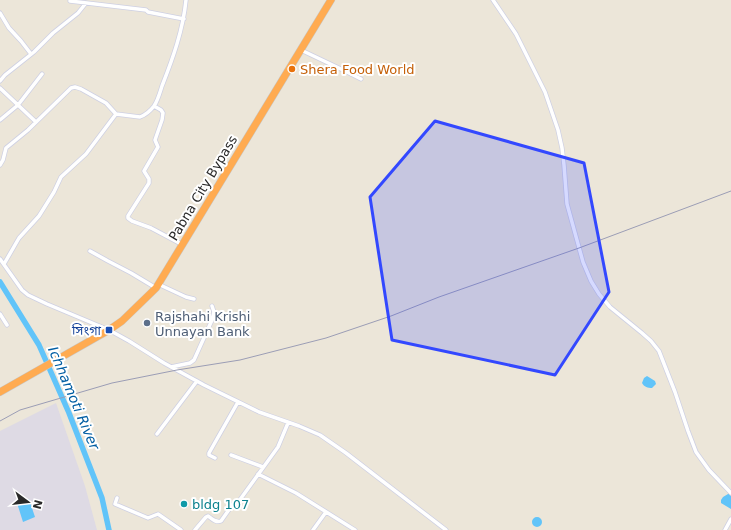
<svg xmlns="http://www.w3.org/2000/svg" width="731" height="530" viewBox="0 0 731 530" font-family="'DejaVu Sans','Noto Sans Bengali',sans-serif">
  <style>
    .industrial { fill: #dedae4 }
    .water { fill: #61c4f9 }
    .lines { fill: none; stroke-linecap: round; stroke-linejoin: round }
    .river { stroke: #61c4f9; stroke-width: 5.5 }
    .street-casing { stroke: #ced0e3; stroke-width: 5 }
    .highway-casing { stroke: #c7c7c7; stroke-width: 8 }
    .street { stroke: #fff; stroke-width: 3.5 }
    .highway { stroke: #ffab51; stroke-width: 7 }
    .rail { stroke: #9b9db5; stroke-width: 1 }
    .marked { fill: #3348ff; fill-opacity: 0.2; stroke: #3348ff; stroke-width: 3; stroke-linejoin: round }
    .food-dot { fill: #e8710a; stroke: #fff; stroke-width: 1.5 }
    .service-dot { fill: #5c6f8a; stroke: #fff; stroke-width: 1.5 }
    .transit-dot { fill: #1a4fb4; stroke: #fff; stroke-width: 1.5 }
    .culture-dot { fill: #0f9aa8; stroke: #fff; stroke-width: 1.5 }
    .labels { text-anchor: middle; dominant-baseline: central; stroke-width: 4; stroke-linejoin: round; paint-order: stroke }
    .food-label { font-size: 13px; fill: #c56008; stroke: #fff; text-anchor: start }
    .street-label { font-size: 13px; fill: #292929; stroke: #fff }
    .service-label { font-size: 13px; fill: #4e5e75; stroke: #fff; text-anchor: start }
    .transit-label { font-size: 13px; fill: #164399; stroke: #fff; text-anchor: end }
    .culture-label { font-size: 13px; fill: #0d838f; stroke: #fff; text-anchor: start }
    .water-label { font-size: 14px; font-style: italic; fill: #025ea3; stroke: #fff }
  </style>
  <rect width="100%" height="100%" fill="#ece6d9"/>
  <path class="industrial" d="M56,403L85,486L97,530H0V431Z"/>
  <path class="water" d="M647,376L655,381L656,384L652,388C648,388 644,387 642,383L644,378Z
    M728,494H729L731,496V509L721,503V500L723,497Z
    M29,499L35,517L23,522L17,503Z
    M532 522a5 5 0 1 1 10 0a5 5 0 1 1-10 0Z"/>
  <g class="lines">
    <path class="river" d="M0,282L39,345L69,413L102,498L109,530"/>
    <defs>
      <path id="street" d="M493,0L516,34L545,92L558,130L562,148L564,165L567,204L583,262L591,281L599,294L610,307L642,333L651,341L659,351L675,392L688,431L696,452L709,470L731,493
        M70,1L146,10L148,12L184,19
        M0,13L9,28L21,41L31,54
        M301,50L345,71L361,79
        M0,81L5,75L34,52L53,33L78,13L86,3
        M0,88L36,122
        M154,106L161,110L163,113L162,120L155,140L158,147L144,171L149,179V183L128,216V218L132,221L151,228L183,245
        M0,120L18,105L42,74
        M0,165L3,160L6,148L28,130L71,88L75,87L81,89L106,103L116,114L140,117C145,115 151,110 154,106C158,100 160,92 162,86C173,58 183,30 186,0
        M90,251L108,261L131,273L156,288
        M0,259L22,290L28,295L47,304L109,330L129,341L164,363L204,385L259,412L299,426L320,435L346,453L446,530
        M4,264L19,238L39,216L54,192L61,177L86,154L116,114
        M158,284L186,297L194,299
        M0,314L7,325
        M171,367L190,363L194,360L212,320L214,312L212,306
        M157,434L197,381
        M231,455L263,467
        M215,458L209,455V453L238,402
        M258,474L296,493L355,530
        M117,498L115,504L148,518L158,514L181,530
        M195,530L206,517L208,516C212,519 216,523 221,521L233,504L239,501L278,447L288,423
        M313,530L326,512
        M725,530L731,519"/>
      <path id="highway" d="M0,392L109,330L122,321L156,288L331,0"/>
    </defs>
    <use href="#street" class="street-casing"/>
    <use href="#highway" class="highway-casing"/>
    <use href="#street" class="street"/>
    <use href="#highway" class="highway"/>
    <path class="rail" d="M0,421L20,410L112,383L177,370L240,360L326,338L391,316L439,297L579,248L731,191"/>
  </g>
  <path class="marked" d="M435,121L584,163L609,292L555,375L392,340L370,197Z"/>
  <circle class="food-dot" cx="292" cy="69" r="4"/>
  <circle class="service-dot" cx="147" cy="323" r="4"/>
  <rect class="transit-dot" x="105" y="326" width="8" height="8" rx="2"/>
  <circle class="culture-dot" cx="184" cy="504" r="4"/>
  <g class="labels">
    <g class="food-label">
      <text x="300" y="69">Shera Food World</text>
    </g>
    <g class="street-label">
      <text transform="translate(203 188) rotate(-59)">Pabna City Bypass</text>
    </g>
    <g class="service-label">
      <text x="155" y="316">Rajshahi Krishi<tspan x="155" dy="15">Unnayan Bank</tspan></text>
    </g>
    <g class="transit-label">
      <text x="101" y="330">সিংগা</text>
    </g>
    <g class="culture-label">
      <text x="192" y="504">bldg 107</text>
    </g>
    <g class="water-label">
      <text transform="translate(74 398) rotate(67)">Ichhamoti River</text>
    </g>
  </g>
  <g transform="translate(28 502) rotate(105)" stroke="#ffffff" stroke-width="3" paint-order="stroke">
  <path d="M0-3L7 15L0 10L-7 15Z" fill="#292929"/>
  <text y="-6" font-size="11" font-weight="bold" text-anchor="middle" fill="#292929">N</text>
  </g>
</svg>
